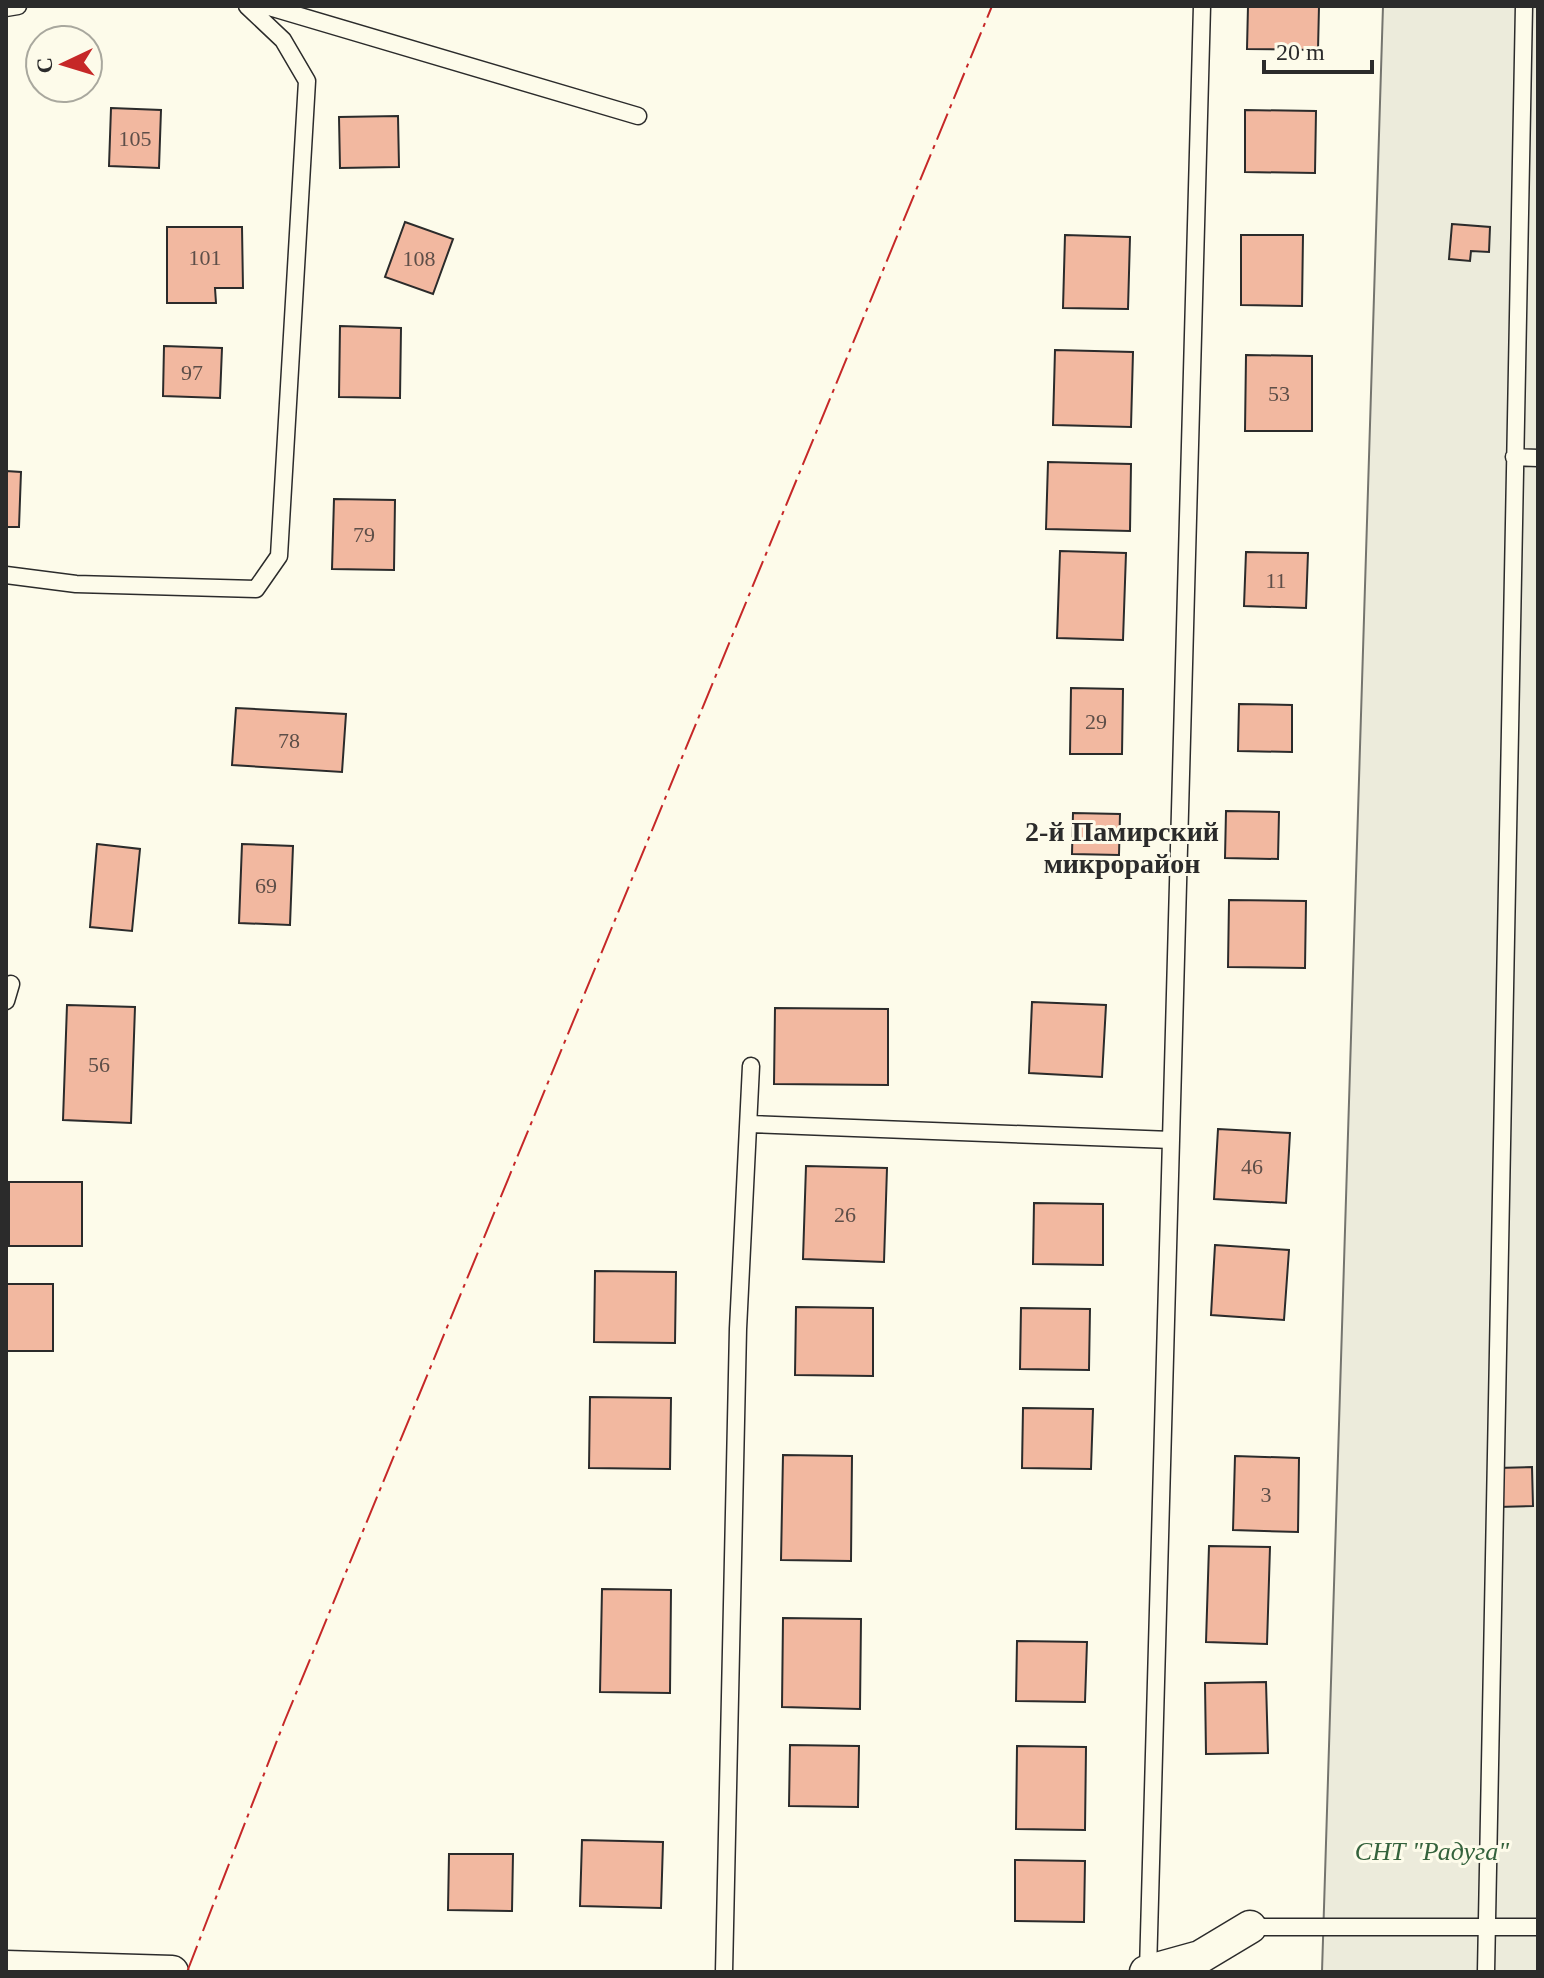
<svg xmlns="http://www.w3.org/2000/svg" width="1544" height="1978" viewBox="0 0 1544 1978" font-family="Georgia,serif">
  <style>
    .green { fill: #ecebdb; stroke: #74746e; stroke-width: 2 }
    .building { fill: #f2b8a0; stroke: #2b2b2b; stroke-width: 2 }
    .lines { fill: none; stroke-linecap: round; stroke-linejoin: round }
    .lane-casing { stroke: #2b2b2b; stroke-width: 19 }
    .street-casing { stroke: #2b2b2b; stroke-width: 35 }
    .lane { stroke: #fdfbea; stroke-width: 16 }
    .street { stroke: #fdfbea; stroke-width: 32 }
    .power { stroke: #c62828; stroke-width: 2; stroke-dasharray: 28 6 4 6; stroke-linecap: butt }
    .labels { text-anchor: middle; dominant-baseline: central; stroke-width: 6; stroke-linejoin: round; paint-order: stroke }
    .number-label { font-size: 22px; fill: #5d4e48 }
    .park-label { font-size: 26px; font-style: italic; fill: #34623c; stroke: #fdfbea }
    .neighbourhood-label { font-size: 28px; font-weight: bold; fill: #2b2b2b; stroke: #fdfbea }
  </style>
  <rect width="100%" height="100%" fill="#fdfbea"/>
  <path class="green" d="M1383,6H1538V1972H1322Z"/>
  <path class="building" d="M1248,6H1319L1318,50L1247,49Z
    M111,108L161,110L159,168L109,166Z
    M1245,110L1316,111L1315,173L1245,172Z
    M398,116L399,167L340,168L339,117Z
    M405,222L453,239L433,294L385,277Z
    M1452,224L1490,227L1489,252L1471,251L1470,261L1449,259Z
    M167,227H242L243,288H215L216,303H167Z
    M1065,235L1130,237L1128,309L1063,308Z
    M1241,235H1303L1302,306L1241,305Z
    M340,326L401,328L400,398L339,397Z
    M164,346L222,348L220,398L163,396Z
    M1055,350L1133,352L1131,427L1053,425Z
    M1246,355L1312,356V431H1245Z
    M1048,462L1131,464L1130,531L1046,529Z
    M6,471L21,472L19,527H6Z
    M334,499L395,500L394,570L332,569Z
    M1060,551L1126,553L1123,640L1057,638Z
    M1246,552L1308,553L1306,608L1244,606Z
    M1071,688L1123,689L1122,754H1070Z
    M1239,704L1292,705V752L1238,751Z
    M236,708L346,714L342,772L232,765Z
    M1226,811L1279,812L1278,859L1225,858Z
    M1073,813L1120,814L1119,855L1072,854Z
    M97,844L140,849L132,931L90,927Z
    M242,844L293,846L290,925L239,923Z
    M1229,900L1306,901L1305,968L1228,967Z
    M1032,1002L1106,1005L1102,1077L1029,1073Z
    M67,1005L135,1007L131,1123L63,1120Z
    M775,1008L888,1009V1085L774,1084Z
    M1218,1129L1290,1133L1286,1203L1214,1199Z
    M806,1166L887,1168L884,1262L803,1259Z
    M9,1182H82V1246H9Z
    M1034,1203L1103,1204V1265L1033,1264Z
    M1215,1245L1289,1250L1284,1320L1211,1315Z
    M595,1271L676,1272L675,1343L594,1342Z
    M6,1284H53V1351H6Z
    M796,1307L873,1308V1376L795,1375Z
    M1021,1308L1090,1309L1089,1370L1020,1369Z
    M590,1397L671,1398L670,1469L589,1468Z
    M1023,1408L1093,1409L1091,1469L1022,1468Z
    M783,1455L852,1456L851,1561L781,1560Z
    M1235,1456L1299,1458L1298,1532L1233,1530Z
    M1532,1467L1533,1506L1498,1507L1497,1468Z
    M1209,1546L1270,1547L1267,1644L1206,1642Z
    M602,1589L671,1590L670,1693L600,1692Z
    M783,1618L861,1619L860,1709L782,1707Z
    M1017,1641L1087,1642L1085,1702L1016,1701Z
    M1266,1682L1268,1753L1206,1754L1205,1683Z
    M790,1745L859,1746L858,1807L789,1806Z
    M1017,1746L1086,1747L1085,1830L1016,1829Z
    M582,1840L663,1842L661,1908L580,1906Z
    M449,1854H513L512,1911L448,1910Z
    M1015,1860L1085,1861L1084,1922L1015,1921Z"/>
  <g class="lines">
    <defs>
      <path id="lane" d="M266,6L638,116
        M6,8L18,6
        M1514,457L1538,458
        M6,575L76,584L256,589L279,556L307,81L283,40L247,6
        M6,1001L11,984
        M749,1124L1171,1140L1148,1971
        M1171,1140L1202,6
        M1250,1927H1538
        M724,1972L738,1329L751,1066
        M1486,1972L1524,6"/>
      <path id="street" d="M6,1967L172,1972
        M1146,1972L1200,1957L1250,1927"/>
    </defs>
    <use href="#lane" class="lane-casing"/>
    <use href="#street" class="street-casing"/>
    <use href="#lane" class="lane"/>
    <use href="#street" class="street"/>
    <path class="power" d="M187,1972L285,1720L992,6"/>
  </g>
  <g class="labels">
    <g class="number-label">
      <text x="135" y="138">105</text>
      <text x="205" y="257">101</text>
      <text x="419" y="258">108</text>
      <text x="192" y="372">97</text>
      <text x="1279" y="393">53</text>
      <text x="364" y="534">79</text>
      <text x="1276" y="580">11</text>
      <text x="1096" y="721">29</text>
      <text x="289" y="740">78</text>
      <text x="266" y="885">69</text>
      <text x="99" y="1064">56</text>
      <text x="1252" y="1166">46</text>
      <text x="845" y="1214">26</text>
      <text x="1266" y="1494">3</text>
    </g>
    <g class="park-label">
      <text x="1432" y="1851">СНТ "Радуга"</text>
    </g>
    <g class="neighbourhood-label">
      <text x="1122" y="831">2-й Памирский<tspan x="1122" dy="32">микрорайон</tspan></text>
    </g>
  </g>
  <rect width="1544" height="1978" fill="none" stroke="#2b2b2b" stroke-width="16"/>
  <g transform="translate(64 64) rotate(266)"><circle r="38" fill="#fdfbea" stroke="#a9a89e" stroke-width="2"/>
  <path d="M0-6L14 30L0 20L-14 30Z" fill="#c62828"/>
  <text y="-12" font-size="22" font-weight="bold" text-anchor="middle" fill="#2b2b2b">С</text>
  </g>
  <path d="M1264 60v12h108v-12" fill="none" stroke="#2b2b2b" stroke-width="4"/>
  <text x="1276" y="60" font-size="24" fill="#2b2b2b" stroke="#fdfbea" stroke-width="6" paint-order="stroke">20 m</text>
</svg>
